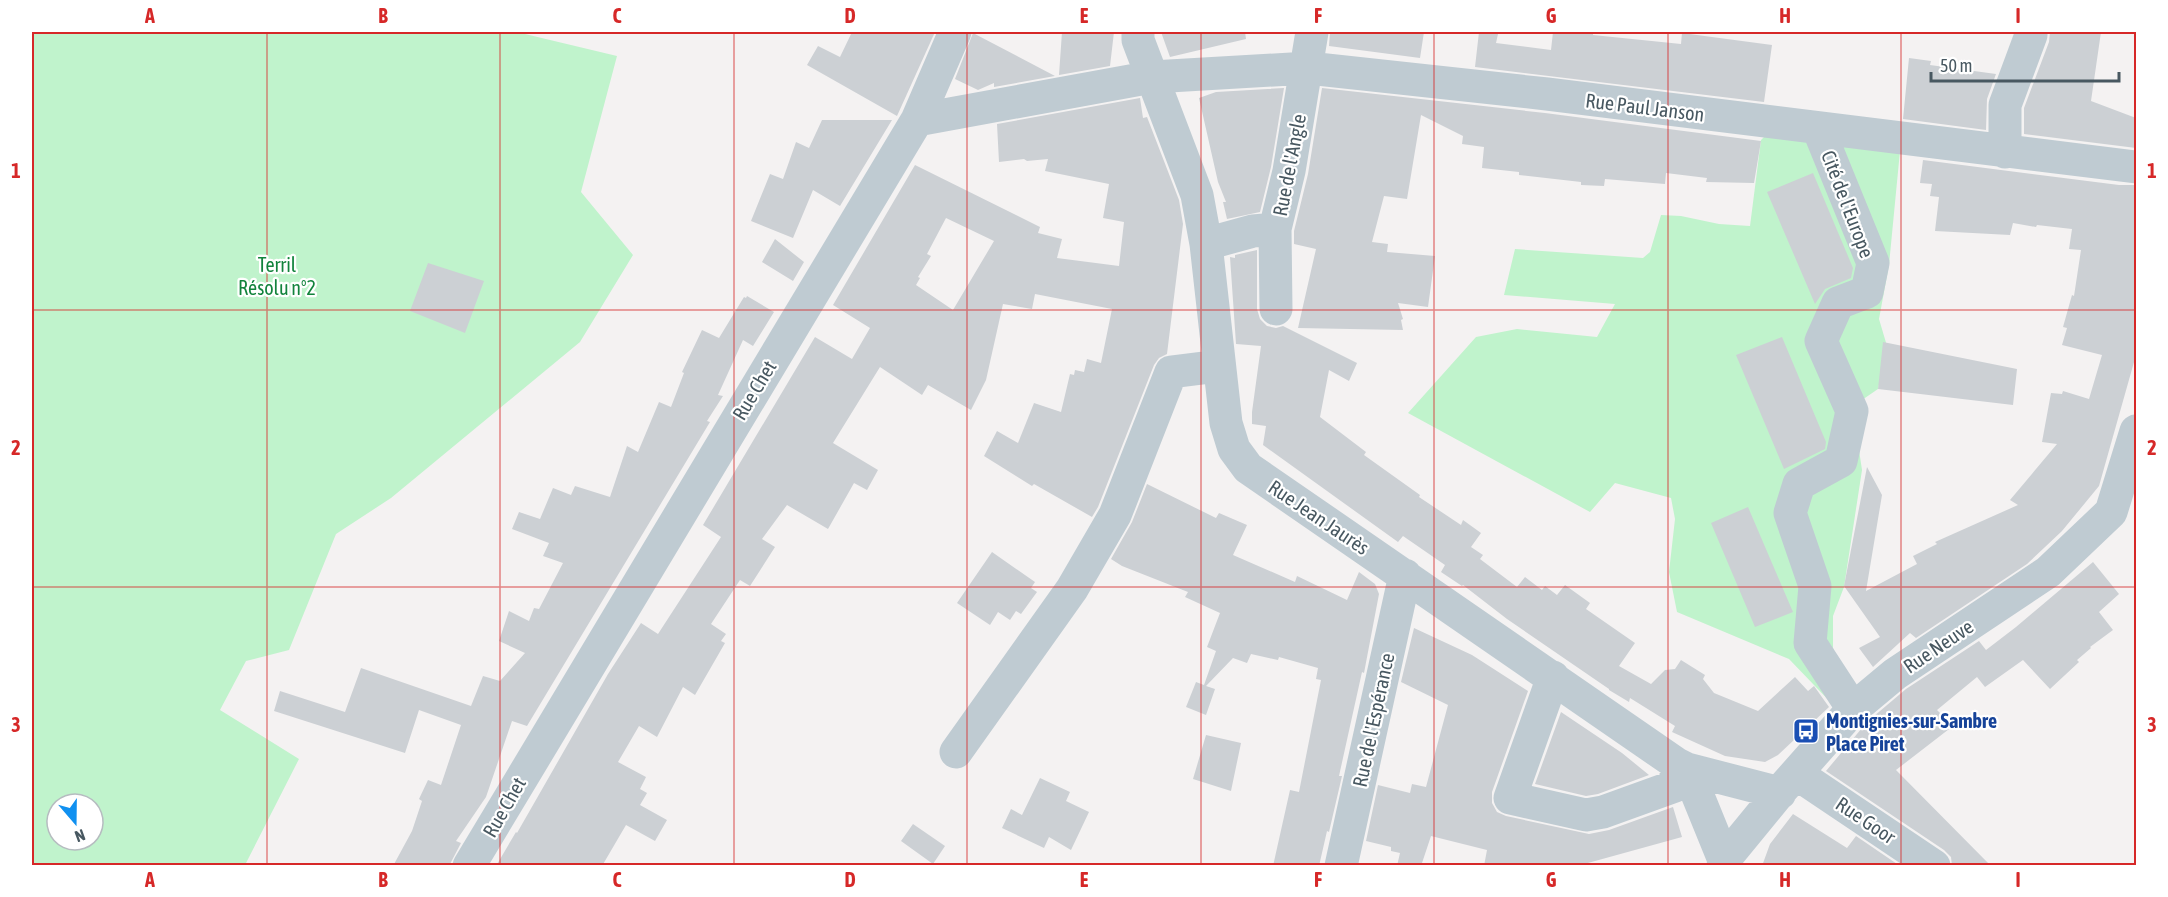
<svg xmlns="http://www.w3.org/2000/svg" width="2168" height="897" viewBox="0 0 2168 897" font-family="'Asap Condensed',sans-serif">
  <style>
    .green { fill: #c0f3cc; fill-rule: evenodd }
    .building { fill: #ccd0d4; fill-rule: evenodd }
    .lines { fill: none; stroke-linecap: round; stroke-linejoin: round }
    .minor { stroke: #bfcbd2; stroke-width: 33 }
    .grid { fill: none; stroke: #d62828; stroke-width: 1.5; stroke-opacity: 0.55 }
    .labels { text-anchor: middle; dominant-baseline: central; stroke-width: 4.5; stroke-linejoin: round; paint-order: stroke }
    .street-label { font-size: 20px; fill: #485861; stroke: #fff }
    .park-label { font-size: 20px; fill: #12833c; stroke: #fff }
    .transit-label { font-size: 20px; font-weight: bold; fill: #164399; stroke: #fff; text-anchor: start }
    .neatline { fill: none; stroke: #d62828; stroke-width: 2 }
    .grid-label { font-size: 20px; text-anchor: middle; font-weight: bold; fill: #d62828 }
  </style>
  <rect width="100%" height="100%" fill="#f4f2f2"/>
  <path class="green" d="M32,32H524L525,34L617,56L581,192L633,255L580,342L391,498L336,534L289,650L246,661L220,710L299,759L245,865H32ZM57,804H93V840H57Z
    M1767,134L1900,151L1889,265L1879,319L1887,346L1878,389L1862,400L1859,450L1862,470L1844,587L1833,616V648L1845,680L1838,710L1789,659L1677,612L1669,572L1675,519L1671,498L1615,483L1590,512L1408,413L1476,337L1517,329L1597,337L1615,304L1504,295L1515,249L1643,258L1650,252L1661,215L1681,216L1719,224L1750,226L1761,140Z"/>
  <path class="building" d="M852,32H935L897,116L807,65L818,46L840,57Z
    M1062,32H1114L1110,66L1059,75Z
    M1161,32H1245L1246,39L1170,57Z
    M1330,32H1424L1420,58L1329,46Z
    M1479,32L1498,34L1496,43L1551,50L1553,32H1593V35L1681,44L1682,33L1772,45L1764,102L1475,67Z
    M2050,32H2101L2091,101L2136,118V148L2024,134V108L2049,42Z
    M973,33L1055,76L994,87V83L978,90L955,79Z
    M1909,58L1931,61L1930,65L1996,74L1987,99L1986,130L1903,119Z
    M1284,88L1271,167L1260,212L1227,219L1223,202H1226L1218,182L1199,98L1216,92Z
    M1322,88L1545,113L1761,141L1754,183L1706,182L1707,178L1666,173L1665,184L1605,179L1604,186L1581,185V182L1519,175V172L1482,168L1484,147L1462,144L1463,136L1421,115L1407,199L1384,196L1372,242L1388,244L1387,252L1435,256L1428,307L1398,303L1403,319L1401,320L1403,330L1298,328L1316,249L1294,244V231L1308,174Z
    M1140,98L1143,118L1147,117L1179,200L1183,224L1167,354L1159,358L1154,365L1098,507L1092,517L1034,484L1032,486L984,456L997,431L1018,443L1034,403L1061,412L1070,374L1074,375L1075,370L1084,372L1087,359L1101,363L1112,309L1035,294L1032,309L1003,304L986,380L971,410L928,385L922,395L880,367L833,443L878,470L867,490L854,483L828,529L787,505L762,539L775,547L750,586L740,580L711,624L726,634L721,641L725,643L695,695L683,687L657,737L639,726L618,762L646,777L640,789L647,793L640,805L667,820L655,841L626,825L602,866H496L516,832L517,833L608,674L641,623L658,634L721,537L703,525L815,337L852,359L870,328L833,305L915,165L1040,227L1038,233L1062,239L1057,258L1119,266L1124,222L1103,218L1109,184L1045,171L1048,159L1027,161L1024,159L999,162L997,124ZM946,218L994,241L953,310L916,285L920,278L918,277L931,256L927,254Z
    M822,120H892L840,206L813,190L793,238L751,221L770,174L783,179L796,142L809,148Z
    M1923,160L2119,185H2136V355L2099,486L2062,531L2027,564L1916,638L1910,633L1873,667L1859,648L1880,637L1844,586L1867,467L1882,495L1866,591L1917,564L1913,556L1937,544L1935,542L2018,505L2010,500L2057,444L2042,442L2051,393L2062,394L2063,391L2089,399L2102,355L2062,345L2067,328L2063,327L2072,295L2074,296L2081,250L2069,249L2072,229L2037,225L2036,227L2013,223L2010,235L1935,231L1939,197L1930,196L1932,184L1920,183Z
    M1813,173L1853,268L1851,278L1825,289L1815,304L1767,192Z
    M775,239L804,262L793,281L762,262Z
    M1257,250V309L1260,319L1267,326L1276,328L1283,326L1357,363L1349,381L1329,370L1320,417L1366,452L1364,455L1420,495L1419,497L1461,525L1463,520L1481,533L1471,547L1483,555L1480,559L1517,587L1525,577L1542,590L1545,586L1557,595L1565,585L1590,603L1586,609L1635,643L1619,666L1651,684L1665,670L1675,669L1681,660L1705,675L1703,679L1714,693L1758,711L1795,677L1808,691L1814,686L1829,707L1778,755L1765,762L1725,756L1672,732L1675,726L1630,698L1629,702L1609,690V689L1507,619L1463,585L1462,586L1441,572L1445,565L1403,536L1398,542L1263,445L1266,426L1252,424V412L1261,346L1236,344L1230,257L1235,258V255Z
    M428,263L484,281L465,333L410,311Z
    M747,296L774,312L753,346L743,340L718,395L723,396L707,421L710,422L527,726L512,721L486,797L456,841L461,843L449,866H393L412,831L422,801L419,799L428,780L441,785L461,725L419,710L405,753L274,711L280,691L345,712L361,668L471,706L483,676L500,681L525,653L499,641L509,611L529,621L534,608L539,609L563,563L543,556L549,543L512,529L519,512L540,519L553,488L571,495L575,486L610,497L627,446L638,452L659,402L671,407L684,373L682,372L702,330L719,338L744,297L746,298Z
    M1782,337L1826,442L1825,449L1784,469L1736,355Z
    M1883,342L2017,369L2013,405L1878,389Z
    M1147,484L1216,518L1219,513L1247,525L1233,555L1295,582L1297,576L1347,600L1359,572L1375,584L1379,594L1364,673L1362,672L1339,776H1342L1329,832L1327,831L1319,866H1273L1290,790L1299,792L1321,680L1316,679L1318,668L1279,657L1278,660L1251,654L1247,663L1233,658L1206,686L1215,689L1206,715L1186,707L1196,682L1204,685L1216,651L1207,647L1220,613L1185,597L1188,592L1122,566L1111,559L1132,522Z
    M1748,507L1793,612L1755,627L1711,523Z
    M992,552L1035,582L1031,588L1037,592L1021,614L1016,611L1010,620L998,612L990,625L957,603Z
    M2093,562L2119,594L2099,612L2113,630L2090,647L2091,648L2077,660L2079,662L2050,689L2023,660L1985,687L1977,677L1937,710L1953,726L1896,770L1991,866H1952L1951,857L1944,850L1826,771L1867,722L1906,689L1979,641L1986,650L2016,627Z
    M1414,628L1472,655L1528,691L1492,792V803L1497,812L1506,816L1589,834L1609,830L1673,807L1682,837L1577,866H1484L1487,850L1431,836L1421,866H1397L1400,853L1391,851V847L1366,841L1378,785L1410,793L1412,784L1426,787L1448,705L1401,682Z
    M1561,712L1622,753L1649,775L1598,794L1586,796L1535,784Z
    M1206,735L1241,743L1231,791L1193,779Z
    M1040,778L1070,792L1066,801L1089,812L1071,850L1049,837L1044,848L1002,828L1011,809L1022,815Z
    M1793,814L1847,848L1856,836L1900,866H1762L1770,844Z
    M913,824L945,846L933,864L901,841Z"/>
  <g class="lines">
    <path class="minor" d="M1138,32V40L1197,195L1206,244L1226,423L1234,449L1248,468L1677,764L1687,769L1780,793
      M917,120L955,32
      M1818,128L1873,263L1867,292L1838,303L1821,341L1852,411L1841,461L1799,484L1790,513L1815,586L1810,643L1853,709
      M2005,152V105L2031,35V32
      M1275,229L1276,309
      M1206,244L1253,231L1275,229L1289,171L1312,32
      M1553,677L1510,798L1586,815L1603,812L1675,786L1677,764
      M956,752L1072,589L1115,515L1171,372L1219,366
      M1687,769L1724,860L1723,866
      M1797,774L1934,866
      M1724,860L1783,788L1853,709L1895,674L2048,572L2111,512L2136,431
      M469,866L917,120L1152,77L1308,68L1547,94L2136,167
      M1341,866L1405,575"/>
  </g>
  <path class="grid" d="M267,32V866M500,32V866M734,32V866M967,32V866M1201,32V866M1434,32V866M1668,32V866M1901,32V866M32,310H2136M32,587H2136"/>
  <defs>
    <symbol id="bus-square" viewBox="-11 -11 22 22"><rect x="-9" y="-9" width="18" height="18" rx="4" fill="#1a4fb4" stroke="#fff"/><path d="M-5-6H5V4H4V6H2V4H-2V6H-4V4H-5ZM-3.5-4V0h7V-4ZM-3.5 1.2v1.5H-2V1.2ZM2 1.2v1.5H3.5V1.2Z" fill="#fff"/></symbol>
  </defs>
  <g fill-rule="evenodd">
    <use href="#bus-square" x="1791" y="716" width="30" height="30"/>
  </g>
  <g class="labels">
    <g class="street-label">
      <text transform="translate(1645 107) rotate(7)">Rue Paul Janson</text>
      <text transform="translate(1289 165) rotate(-79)">Rue de l'Angle</text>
      <text transform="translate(1848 204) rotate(69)">Cité de l'Europe</text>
      <text transform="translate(754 390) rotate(-59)">Rue Chet</text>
      <text transform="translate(1319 517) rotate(34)">Rue Jean Jaurès</text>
      <text transform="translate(1938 646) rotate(-34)">Rue Neuve</text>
      <text transform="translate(1373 720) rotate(-78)">Rue de l'Espérance</text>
      <text transform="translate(504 807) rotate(-60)">Rue Chet</text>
      <text transform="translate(1866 820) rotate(34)">Rue Goor</text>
    </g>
    <g class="park-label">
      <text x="277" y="264">Terril<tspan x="277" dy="23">Résolu n°2</tspan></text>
    </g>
    <g class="transit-label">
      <text x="1826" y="720">Montignies-sur-Sambre<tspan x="1826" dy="23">Place Piret</tspan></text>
    </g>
  </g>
  <rect width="2168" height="897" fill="none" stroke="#ffffff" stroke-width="66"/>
  <g transform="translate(75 822) rotate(160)"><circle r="28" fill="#ffffff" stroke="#b6bcc0" stroke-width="1.5"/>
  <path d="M0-4.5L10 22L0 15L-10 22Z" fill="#1090f0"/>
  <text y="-9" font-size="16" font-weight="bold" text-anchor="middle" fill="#485861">N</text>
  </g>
  <path d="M1931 72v9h188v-9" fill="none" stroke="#485861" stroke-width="3"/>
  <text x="1940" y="72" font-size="18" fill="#485861" stroke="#ffffff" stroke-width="4.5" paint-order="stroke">50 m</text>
  <rect x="33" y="33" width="2102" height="831" class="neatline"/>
  <g class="grid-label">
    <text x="150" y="23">A</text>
    <text x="383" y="23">B</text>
    <text x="617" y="23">C</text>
    <text x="850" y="23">D</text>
    <text x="1084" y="23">E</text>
    <text x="1318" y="23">F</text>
    <text x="1551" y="23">G</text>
    <text x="1785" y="23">H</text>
    <text x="2018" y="23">I</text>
    <text x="16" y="178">1</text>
    <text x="2152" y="178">1</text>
    <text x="16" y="455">2</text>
    <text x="2152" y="455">2</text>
    <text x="16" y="732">3</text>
    <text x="2152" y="732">3</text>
    <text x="150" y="887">A</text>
    <text x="383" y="887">B</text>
    <text x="617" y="887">C</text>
    <text x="850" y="887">D</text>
    <text x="1084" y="887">E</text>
    <text x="1318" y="887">F</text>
    <text x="1551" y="887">G</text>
    <text x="1785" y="887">H</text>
    <text x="2018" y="887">I</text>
  </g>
</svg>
